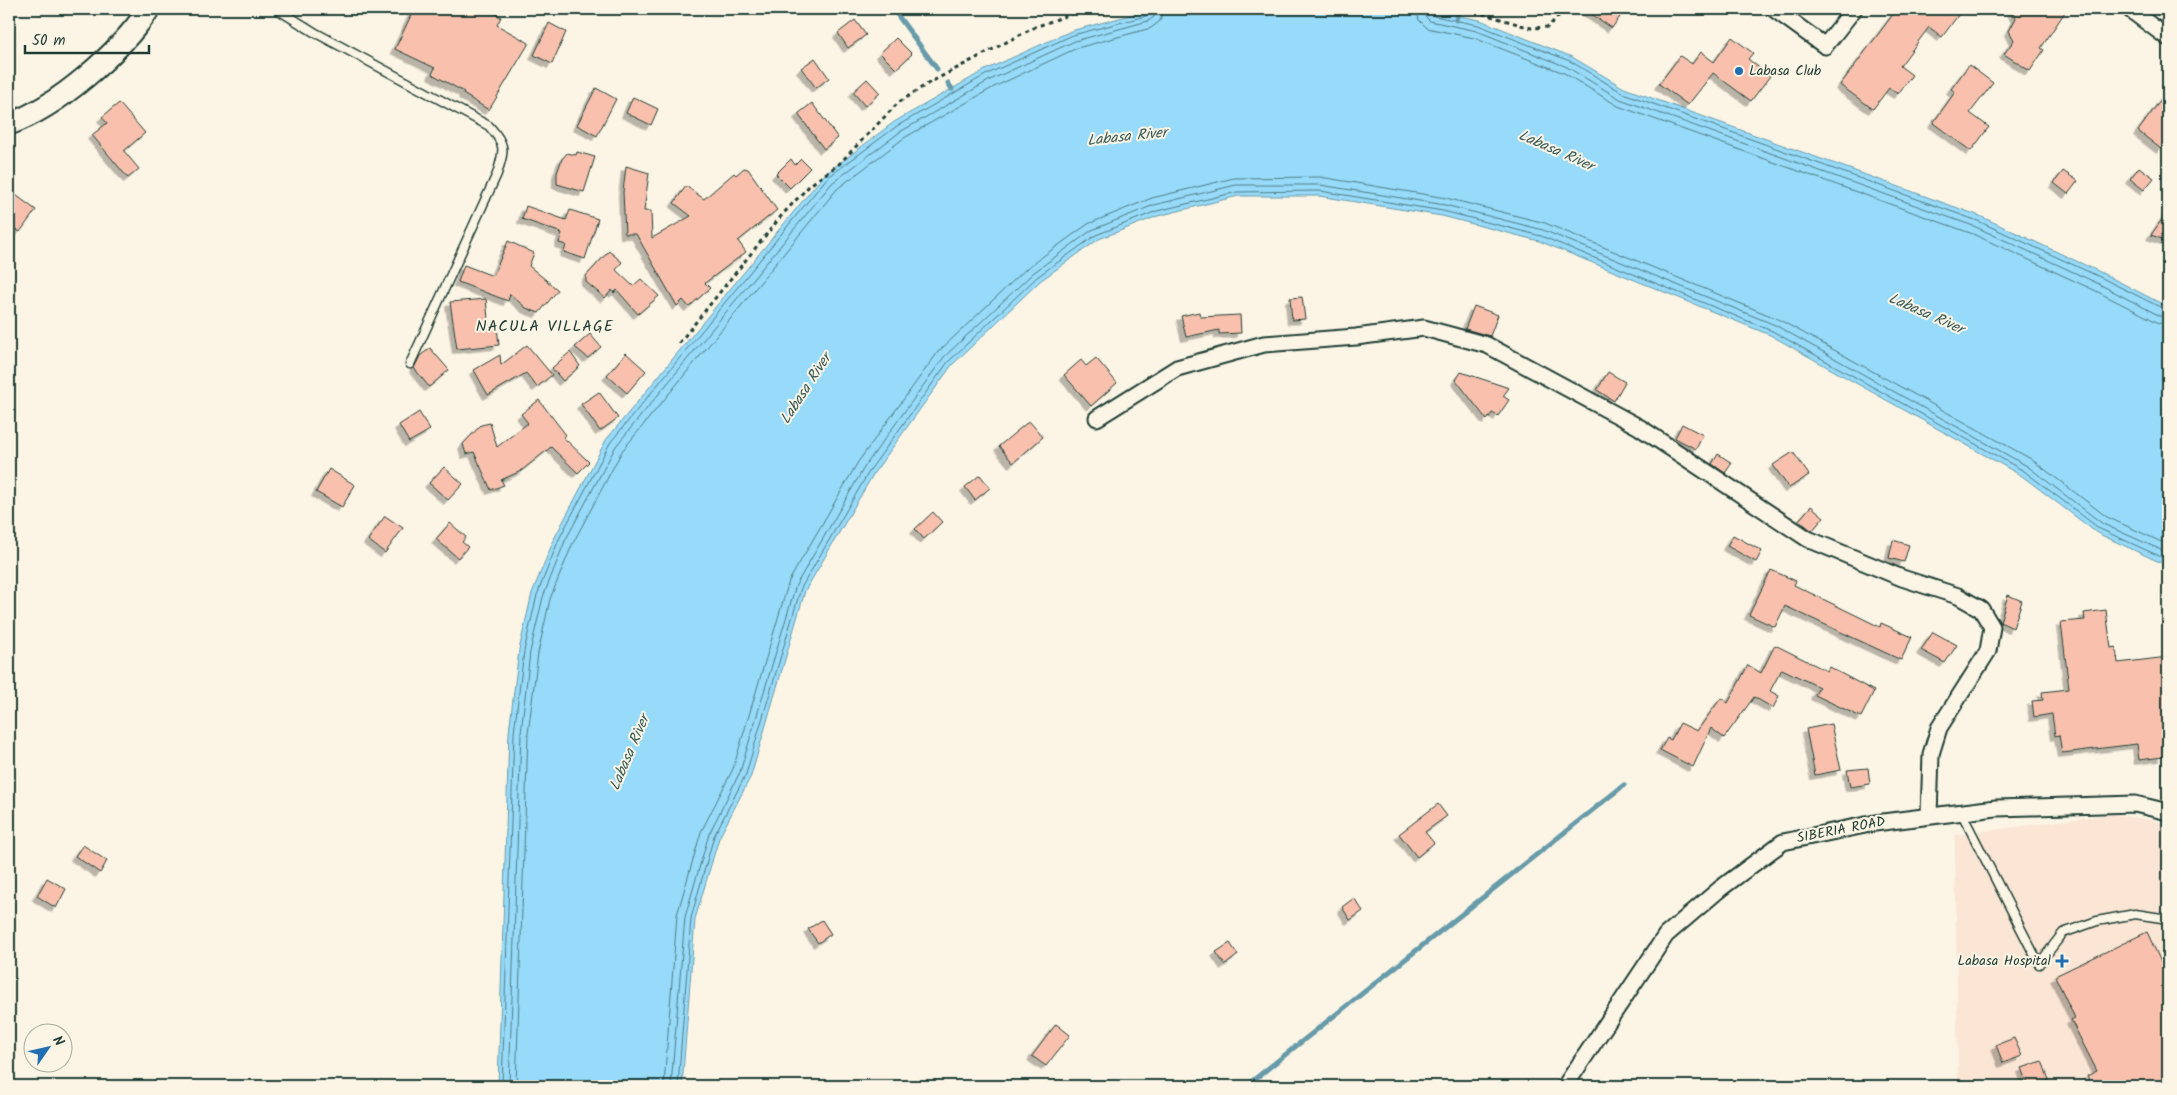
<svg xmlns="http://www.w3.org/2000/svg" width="2177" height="1095" viewBox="0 0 2177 1095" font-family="Kalam,sans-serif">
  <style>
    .built { fill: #fbe5d4 }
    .water { fill: #97daf9; stroke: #679baa }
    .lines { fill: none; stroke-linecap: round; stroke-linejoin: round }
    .shore { stroke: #4f7c83; stroke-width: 1 }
    .stream { stroke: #679baa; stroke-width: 5 }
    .building { fill: #f9c1ad; stroke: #1f3d34; filter: url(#shadow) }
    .lane-casing { stroke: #1f3d34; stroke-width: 11 }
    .street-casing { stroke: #1f3d34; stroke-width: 19 }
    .secondary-casing { stroke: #1f3d34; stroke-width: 25 }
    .path { stroke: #1f3d34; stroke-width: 3; stroke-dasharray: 4 4; stroke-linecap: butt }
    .lane { stroke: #fcf5e5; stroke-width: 8 }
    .street { stroke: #fcf5e5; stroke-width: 15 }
    .secondary { stroke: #fcf5e5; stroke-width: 21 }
    .poi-dot { fill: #1f6fb2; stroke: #fcf5e5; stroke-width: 2 }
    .labels { text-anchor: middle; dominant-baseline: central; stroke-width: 4; stroke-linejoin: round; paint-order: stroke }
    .poi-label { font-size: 14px; fill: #1f3d34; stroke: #fcf5e5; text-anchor: start }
    .street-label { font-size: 14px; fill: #1f3d34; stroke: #fcf5e5 }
    .water-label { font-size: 15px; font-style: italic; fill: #375c5b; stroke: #fcf5e5 }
    .quarter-label { font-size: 16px; letter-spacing: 1px; fill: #1f3d34; stroke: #fcf5e5 }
  </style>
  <defs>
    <filter id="shadow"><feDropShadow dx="-4.5" dy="4.5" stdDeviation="0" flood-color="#0004"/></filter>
  </defs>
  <rect width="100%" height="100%" fill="#fcf5e5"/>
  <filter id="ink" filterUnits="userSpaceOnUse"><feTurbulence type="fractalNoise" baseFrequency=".02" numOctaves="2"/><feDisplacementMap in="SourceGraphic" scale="10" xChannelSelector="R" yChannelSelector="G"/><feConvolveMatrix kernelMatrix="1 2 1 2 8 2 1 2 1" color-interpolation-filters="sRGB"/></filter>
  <g filter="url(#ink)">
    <path class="built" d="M2113,814L2168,823V1086H1958L1955,835Z"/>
    <path class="water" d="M1153,9H1424L1480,20L1572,57L1624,88L1980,216L2102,273L2168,307V566L2097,533L2022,476L1770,335L1539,241L1442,216L1319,196H1238L1158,216L1099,239L1040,281L952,365L874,473L805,591L751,776L719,838L695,919L682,1086H498L509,732L519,650L532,593L555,537L606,440L824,175L894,122L985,70L1071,31Z"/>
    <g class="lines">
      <path class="shore" d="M1416,9L1419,20L1427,28L1474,38L1564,73L1618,106L1973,234L2094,290L2159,323L2168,325
        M1423,9L1425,16L1430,21L1477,31L1567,67L1620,99L1976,227L2097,283L2162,317L2168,318
        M1430,9L1434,16L1478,25L1570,61L1623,93L1978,221L2100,277L2168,311
        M502,1086L514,733L524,651L537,595L559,539L610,443L827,178L897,126L987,74L1073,35L1146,16L1149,9
        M509,1086L521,733L530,652L543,597L565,541L616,446L832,183L900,132L990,80L1075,41L1148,21L1154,17L1156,9
        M516,1086L528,734L538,653L550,599L572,545L622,451L837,189L904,138L994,87L1077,48L1151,28L1160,21L1163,9
        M664,1086L677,915L701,832L733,769L789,581L858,462L938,352L1028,267L1088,224L1152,198L1234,178L1320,177L1446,198L1545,223L1778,319L2031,459L2107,517L2168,545
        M671,1086L685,917L709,834L740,772L796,585L865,466L944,357L1033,273L1092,230L1154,205L1236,185H1320L1445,205L1543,230L1775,325L2027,466L2103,524L2168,553
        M678,1086L691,918L714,836L746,774L801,588L870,470L948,362L1037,277L1096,235L1157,211L1237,192L1320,191L1443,211L1541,236L1772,331L2024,471L2100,529L2168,560"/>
      <path class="stream" d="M893,9L937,69
        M1456,20L1459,9
        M948,83L952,89
        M1246,1086L1624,785"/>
    </g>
    <path class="building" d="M414,9H495L494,13L501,17L497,25L529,43L489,110L463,94L464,92L432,74L435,68L395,49Z
      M1584,9H1615L1622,14L1612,28Z
      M1897,9H1951L1959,14L1942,37L1929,27L1900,66L1912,75L1898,94L1889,88L1873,109L1840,85Z
      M2011,9H2067L2041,48L2044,50L2030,71L2004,54L2014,40L2009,31L2016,18Z
      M855,20L866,35L848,48L838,33Z
      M549,23L566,32L552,64L534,55Z
      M1732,37L1753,53L1748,59L1770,76L1751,101L1713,73L1688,105L1659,84L1680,56L1692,64L1701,52L1714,62Z
      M896,38L912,54L896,69L880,53Z
      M815,58L829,78L816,88L801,68Z
      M1969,65L1993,83L1970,113L1989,127L1971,151L1933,123L1955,92L1951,89Z
      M867,79L880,93L865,106L853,92Z
      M596,88L616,99L597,136L577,125Z
      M2168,90V140L2161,149L2138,131Z
      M633,97L658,109L651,125L626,113Z
      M119,103L145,133L124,151L139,169L128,178L92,135L107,123L102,117Z
      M812,103L838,138L824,149L798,114Z
      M577,152L595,157L584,192L557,184V173L562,159L567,153L576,155Z
      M791,159L795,165L801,159L810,168L790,188L776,174Z
      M626,166L649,173L644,211H651L652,238L691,216L674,203L686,186L704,199L734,173L736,175L744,168L748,169L777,210L738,241L746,252L705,283L710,288L689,307L683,300L677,306L636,234H625L623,192Z
      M2139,167L2154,178L2144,190L2130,179Z
      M2063,171L2078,181L2068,194L2054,183Z
      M9,190L36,210L20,232L9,224Z
      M526,206L566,220L570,210L598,219L585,259L564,252L566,245L559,243L562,233L522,219Z
      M2168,211V241L2151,235Z
      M508,241L534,253L529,266L558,290L539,313L526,308L510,294L508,301L458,282L464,265L493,276Z
      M609,251L622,262L616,270L633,286L641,279L659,296L638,314L617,290L614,293L612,290L605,298L586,282V276Z
      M1302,297L1305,319L1292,320L1290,298Z
      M486,299L489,328L497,327L499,345L457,349L450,302Z
      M1474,306L1498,315L1490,336L1465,329Z
      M1199,312L1200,317L1240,315L1241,333L1219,334V330L1186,337L1181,316Z
      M590,334L601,347L588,358L575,347Z
      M527,345L552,375L537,387L526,373L488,395L474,370L500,355L501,365Z
      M430,348L449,370L429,387L414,368L420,356Z
      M570,352L580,366L563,381L552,368Z
      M626,353L646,371L627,393L607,375Z
      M1096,358L1117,383L1091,406L1064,375L1081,360L1086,366Z
      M1461,372L1509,388L1503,396L1509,400L1498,416L1492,413L1487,420L1456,380Z
      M1608,372L1625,382L1614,401L1597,390Z
      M599,392L618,418L600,431L581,404Z
      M539,400L566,435L563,437L589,462L578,473L551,447L521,471L501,480L504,485L491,490L474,452L466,454L463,444L481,425L490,423L497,447L528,423L521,414Z
      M419,412L430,430L409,442L399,425Z
      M1029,421L1043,437L1013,463L999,446Z
      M1682,424L1703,435L1696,449L1675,438Z
      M1793,452L1809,475L1789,488L1773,465Z
      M1718,454L1732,463L1725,473L1712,464Z
      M444,467L463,484L448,500L429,483Z
      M329,469L355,485L342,507L316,492Z
      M980,475L990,488L975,500L965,487Z
      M1811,506L1824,517L1812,531L1799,520Z
      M933,512L942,522L924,539L915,529Z
      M385,516L403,528L385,553L368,540Z
      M450,523L466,537L462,542L468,547L458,558L436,539Z
      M1733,535L1762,551L1756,562L1727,546Z
      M1893,540L1909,545L1904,562L1889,558Z
      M1771,570L1796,581L1794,585L1880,627L1881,623L1912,637L1901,660L1785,606L1775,627L1749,615Z
      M2008,595L2022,601L2013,628L2000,622Z
      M2106,610L2111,648L2116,647L2118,663L2168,657V746H2162L2163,757L2139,760L2137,744L2062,753L2059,735L2055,736L2052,714L2034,717L2032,701L2043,700L2042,692L2069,689L2061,622L2085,620L2084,613Z
      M1933,632L1957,645L1945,663L1921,650Z
      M1775,645L1827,671L1829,667L1874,691L1861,717L1815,695L1819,687L1782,669L1770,691L1779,696L1773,708L1754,697L1724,738L1711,728L1693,767L1660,750L1667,738L1671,740L1680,723L1697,731L1721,698L1728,703L1748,665L1761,673Z
      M1831,724L1841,770L1815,775L1806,729Z
      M1868,768L1870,784L1850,787L1847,770Z
      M1438,804L1447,816L1425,832L1434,843L1417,857L1399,834Z
      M83,845L107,861L100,873L75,856Z
      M47,878L66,889L56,908L37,896Z
      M1354,898L1363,911L1350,920L1342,907Z
      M822,920L831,934L818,943L808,929Z
      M2147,932L2168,977V1086H2092L2087,1076L2097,1071L2071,1020L2075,1018L2055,976Z
      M1230,943L1238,955L1225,965L1216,952Z
      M1056,1024L1070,1035L1046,1066L1032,1056Z
      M2014,1038L2022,1056L2003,1063L1996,1045Z
      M2042,1061L2049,1080L2029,1086L2022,1068Z"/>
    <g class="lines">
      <defs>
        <path id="lane" d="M277,9L314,32L489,126C507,146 504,150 497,174L410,364
          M1961,812L2039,964L2063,933L2097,921L2135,914L2168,919"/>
        <path id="street" d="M1774,9L1825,46L1854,9
          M2129,9L2168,38
          M1097,418L1177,368L1264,344L1356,337L1424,328L1487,345L1639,427L1808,539L1902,578L1958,596L1981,609L1992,627L1988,651L1939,728L1931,754L1929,816
          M1565,1086L1666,935L1721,888L1783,842L1875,823L1996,808L2135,804L2168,812"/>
        <path id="secondary" d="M9,124C58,107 120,52 149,9"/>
      </defs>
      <use href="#lane" class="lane-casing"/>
      <use href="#street" class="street-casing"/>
      <use href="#secondary" class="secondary-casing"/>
      <path class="path" d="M1467,9L1531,28L1548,27L1565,9
        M679,343L782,215L810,185L839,164L899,102L929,83L1035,27L1085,9"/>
      <use href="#lane" class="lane"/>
      <use href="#street" class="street"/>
      <use href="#secondary" class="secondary"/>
    </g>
  </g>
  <g class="poi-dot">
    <circle cx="1739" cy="71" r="5"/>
    <path d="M2059.5 953.5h5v5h5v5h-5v5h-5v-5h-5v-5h5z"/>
  </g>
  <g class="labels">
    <g class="poi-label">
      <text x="1749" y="71">Labasa Club</text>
      <text x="2051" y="961" text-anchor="end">Labasa Hospital</text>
    </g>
    <g class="street-label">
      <text transform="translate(1841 830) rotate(-11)">SIBERIA ROAD</text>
    </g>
    <g class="water-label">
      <text transform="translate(1127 137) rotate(-6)">Labasa River</text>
      <text transform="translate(1556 151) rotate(24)">Labasa River</text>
      <text transform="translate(1926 314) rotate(24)">Labasa River</text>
      <text transform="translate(806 389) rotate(-57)">Labasa River</text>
      <text transform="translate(630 753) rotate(-67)">Labasa River</text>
    </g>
    <g class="quarter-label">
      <text x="545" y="326">NACULA VILLAGE</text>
    </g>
  </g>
  <rect width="2177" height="1095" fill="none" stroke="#fcf5e5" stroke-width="30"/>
  <rect x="15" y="15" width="2147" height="1065" fill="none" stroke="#1f3d34" stroke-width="2" filter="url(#ink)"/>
  <g transform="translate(48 1048) rotate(56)"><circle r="24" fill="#fcf5e5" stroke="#a4ab9e"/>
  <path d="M0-4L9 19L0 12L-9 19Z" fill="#1f6fb2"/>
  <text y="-8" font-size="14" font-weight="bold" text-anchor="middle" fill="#1f3d34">N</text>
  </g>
  <path d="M25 45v8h124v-8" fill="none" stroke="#1f3d34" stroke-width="2.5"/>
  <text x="32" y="45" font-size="15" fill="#1f3d34" stroke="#fcf5e5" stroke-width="4" paint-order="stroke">50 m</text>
</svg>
